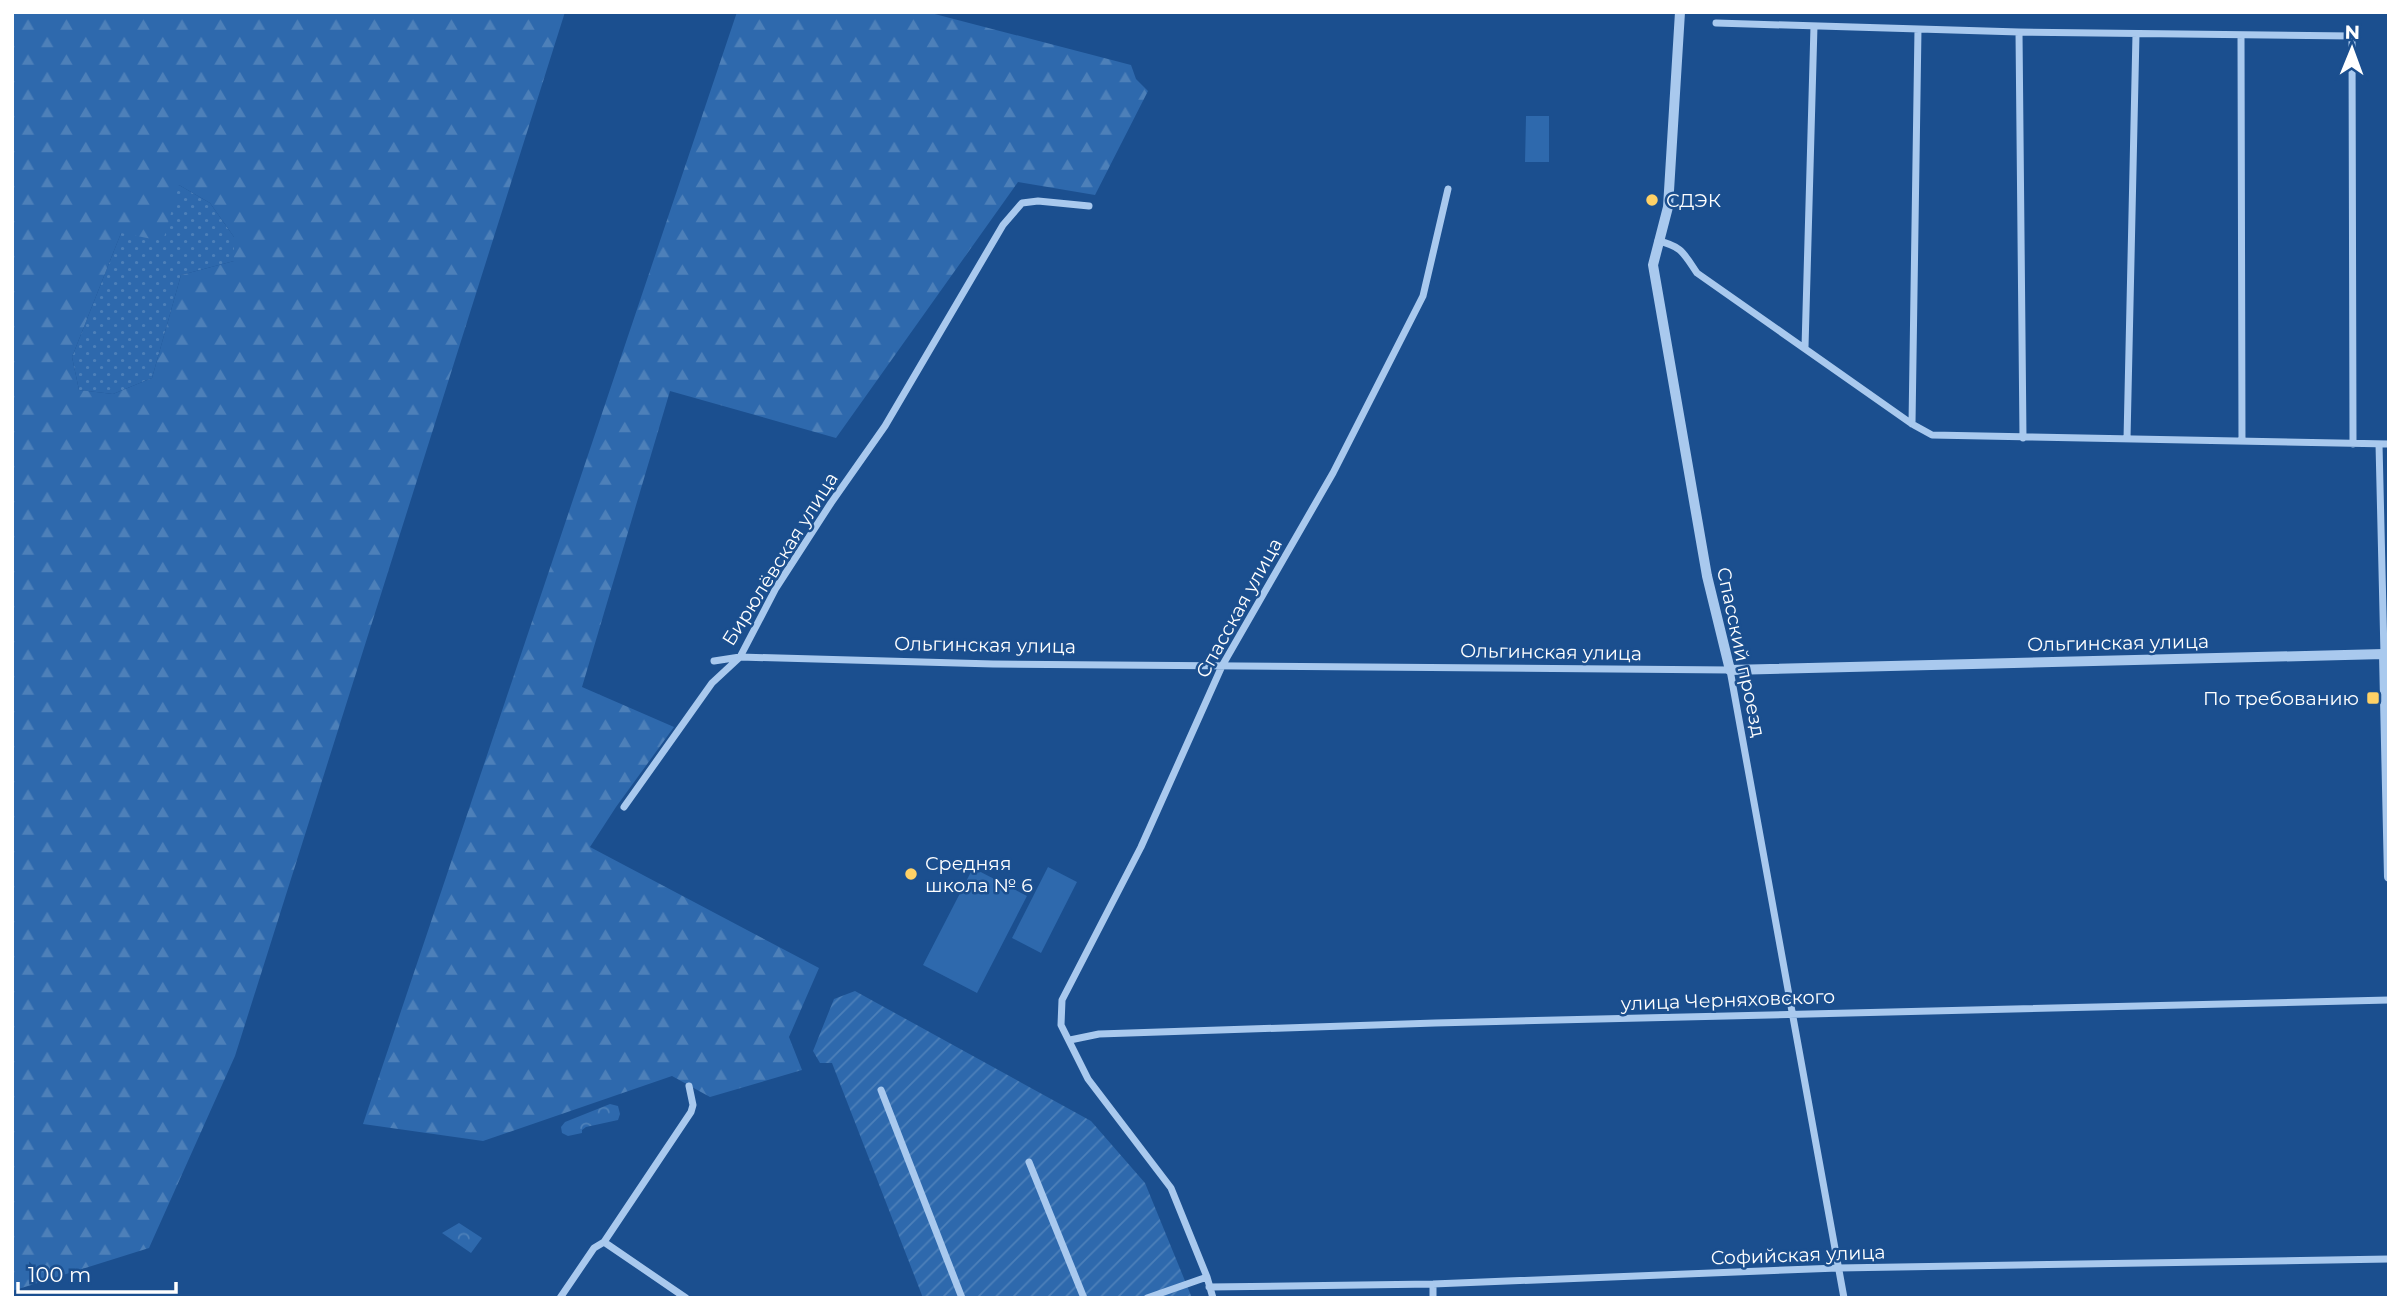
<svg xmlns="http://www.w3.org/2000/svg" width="2401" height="1310" viewBox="0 0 2401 1310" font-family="Montserrat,sans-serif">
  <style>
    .grass { fill: url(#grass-dots) }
    .forest { fill: url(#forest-firs); fill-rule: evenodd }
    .park { fill: url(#park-crowns) }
    .garden { fill: url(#garden-furrows) }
    .pitch { fill: #2e69ad }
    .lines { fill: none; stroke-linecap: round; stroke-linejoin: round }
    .minor { stroke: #a9c9ee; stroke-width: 7 }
    .tertiary { stroke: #a9c9ee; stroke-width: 10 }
    .poi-dot { fill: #ffd166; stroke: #1b4f8f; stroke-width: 2.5 }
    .labels { text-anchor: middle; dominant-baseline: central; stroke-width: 5; stroke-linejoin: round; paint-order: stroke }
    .poi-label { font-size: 19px; fill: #fff; stroke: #1b4f8f; text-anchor: start }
    .street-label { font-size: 19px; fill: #fff; stroke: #1b4f8f }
  </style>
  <defs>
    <pattern id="grass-dots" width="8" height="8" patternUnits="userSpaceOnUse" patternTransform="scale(1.75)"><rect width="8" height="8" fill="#2e69ad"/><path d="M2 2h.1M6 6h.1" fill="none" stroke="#4d80b9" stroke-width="1.8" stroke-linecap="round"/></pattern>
    <pattern id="forest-firs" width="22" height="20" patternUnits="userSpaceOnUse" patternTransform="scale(1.75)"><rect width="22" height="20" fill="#2e69ad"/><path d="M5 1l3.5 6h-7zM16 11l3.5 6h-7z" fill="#4d80b9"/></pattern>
    <pattern id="park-crowns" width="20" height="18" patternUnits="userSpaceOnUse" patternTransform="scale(1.75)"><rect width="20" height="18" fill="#2e69ad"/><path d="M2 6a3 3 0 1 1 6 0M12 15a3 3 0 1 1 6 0" fill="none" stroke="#4d80b9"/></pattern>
    <pattern id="garden-furrows" width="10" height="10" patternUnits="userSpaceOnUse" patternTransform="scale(1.75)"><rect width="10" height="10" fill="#2e69ad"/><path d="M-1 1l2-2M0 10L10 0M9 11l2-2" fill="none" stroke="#4d80b9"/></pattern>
  </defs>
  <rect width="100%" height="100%" fill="#1b4f8f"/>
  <path class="grass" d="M179,185L210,203L234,237V261L181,275L152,378L113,394L79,390L72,357L121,233Z"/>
  <path class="forest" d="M12,12H565L235,1056L149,1248L12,1291ZM179,185L210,203L234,237V261L181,275L152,378L113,394L79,390L72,357L121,233L163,241Z
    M737,12H927L1131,65L1136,79L1148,91L1095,195L1018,182L836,438L670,391L582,687L674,727L616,807L590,847L819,968L789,1037L802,1070L710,1097L672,1076L483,1141L363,1124Z"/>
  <path class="park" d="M610,1104L618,1106L620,1114L618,1120L586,1127L582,1130V1133L568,1136L562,1133L561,1127L565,1122Z
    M459,1223L482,1238L471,1253L442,1233Z"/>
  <path class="garden" d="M855,991L1091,1121L1145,1183L1192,1298H923L832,1063H820L813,1051L834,999Z"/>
  <path class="pitch" d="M1526,116H1549V162H1525Z
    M1048,867L1077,882L1041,953L1012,938Z
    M973,868L1027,896L977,993L923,965Z"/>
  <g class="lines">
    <path class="minor" d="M1716,23L2019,32L2352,36L2353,444
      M2019,32L2023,438
      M2241,36L2242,441
      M1658,241C1682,246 1684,254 1697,273L1912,424L1932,435L2389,444
      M1805,347L1814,26
      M1912,424L1918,29
      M2127,439L2136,34
      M2379,444L2384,654H2388
      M714,661L740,657L993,664L1730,670L1844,1298
      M624,807L712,683L740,657L776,588L831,503L885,426L1003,225L1022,203L1038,201L1089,206
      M1070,1040L1099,1034L1435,1023L2389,1000
      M881,1090L962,1298
      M1029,1162L1084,1298
      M604,1242L686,1298
      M1433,1284V1298
      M1209,1287L1433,1284L1838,1268L2389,1259
      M560,1298L594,1248L604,1242L691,1112L693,1105L689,1086
      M1147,1298L1207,1277
      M1213,1298L1207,1277L1171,1188L1088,1079L1061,1025L1062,1000L1141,847L1222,666L1333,473L1423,296L1448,189"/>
    <path class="tertiary" d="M1680,12L1668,207L1653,265L1707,576L1730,670L2384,654L2389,877"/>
  </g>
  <g class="poi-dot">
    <circle cx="1652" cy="200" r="7"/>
    <rect x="2366" y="691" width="14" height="14" rx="3.5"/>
    <circle cx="911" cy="874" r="7"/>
  </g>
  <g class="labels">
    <g class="poi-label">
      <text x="1666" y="200">СДЭК</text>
      <text x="2359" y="698" text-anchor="end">По требованию</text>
      <text x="925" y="863">Средняя<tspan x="925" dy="22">школа № 6</tspan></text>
    </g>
    <g class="street-label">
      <text transform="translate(780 559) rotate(-58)">Бирюлёвская улица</text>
      <text transform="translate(1239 608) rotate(-61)">Спасская улица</text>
      <text transform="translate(2118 643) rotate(-1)">Ольгинская улица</text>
      <text transform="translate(985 645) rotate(1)">Ольгинская улица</text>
      <text transform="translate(1551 652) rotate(1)">Ольгинская улица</text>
      <text transform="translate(1741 652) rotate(78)">Спасский проезд</text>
      <text transform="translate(1728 1000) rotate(-2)">улица Черняховского</text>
      <text transform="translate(1798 1255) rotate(-2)">Софийская улица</text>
    </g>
  </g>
  <rect width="2401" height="1310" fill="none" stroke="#ffffff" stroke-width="28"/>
  <g transform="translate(2352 49) rotate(1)" stroke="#1b4f8f" stroke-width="5" paint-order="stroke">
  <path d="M0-5L12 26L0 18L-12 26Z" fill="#ffffff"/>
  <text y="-10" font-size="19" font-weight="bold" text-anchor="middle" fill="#ffffff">N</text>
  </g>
  <path d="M18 1282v10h158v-10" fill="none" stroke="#ffffff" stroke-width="3.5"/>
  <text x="28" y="1282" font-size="21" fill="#ffffff" stroke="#1b4f8f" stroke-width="5" paint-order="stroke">100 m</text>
</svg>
